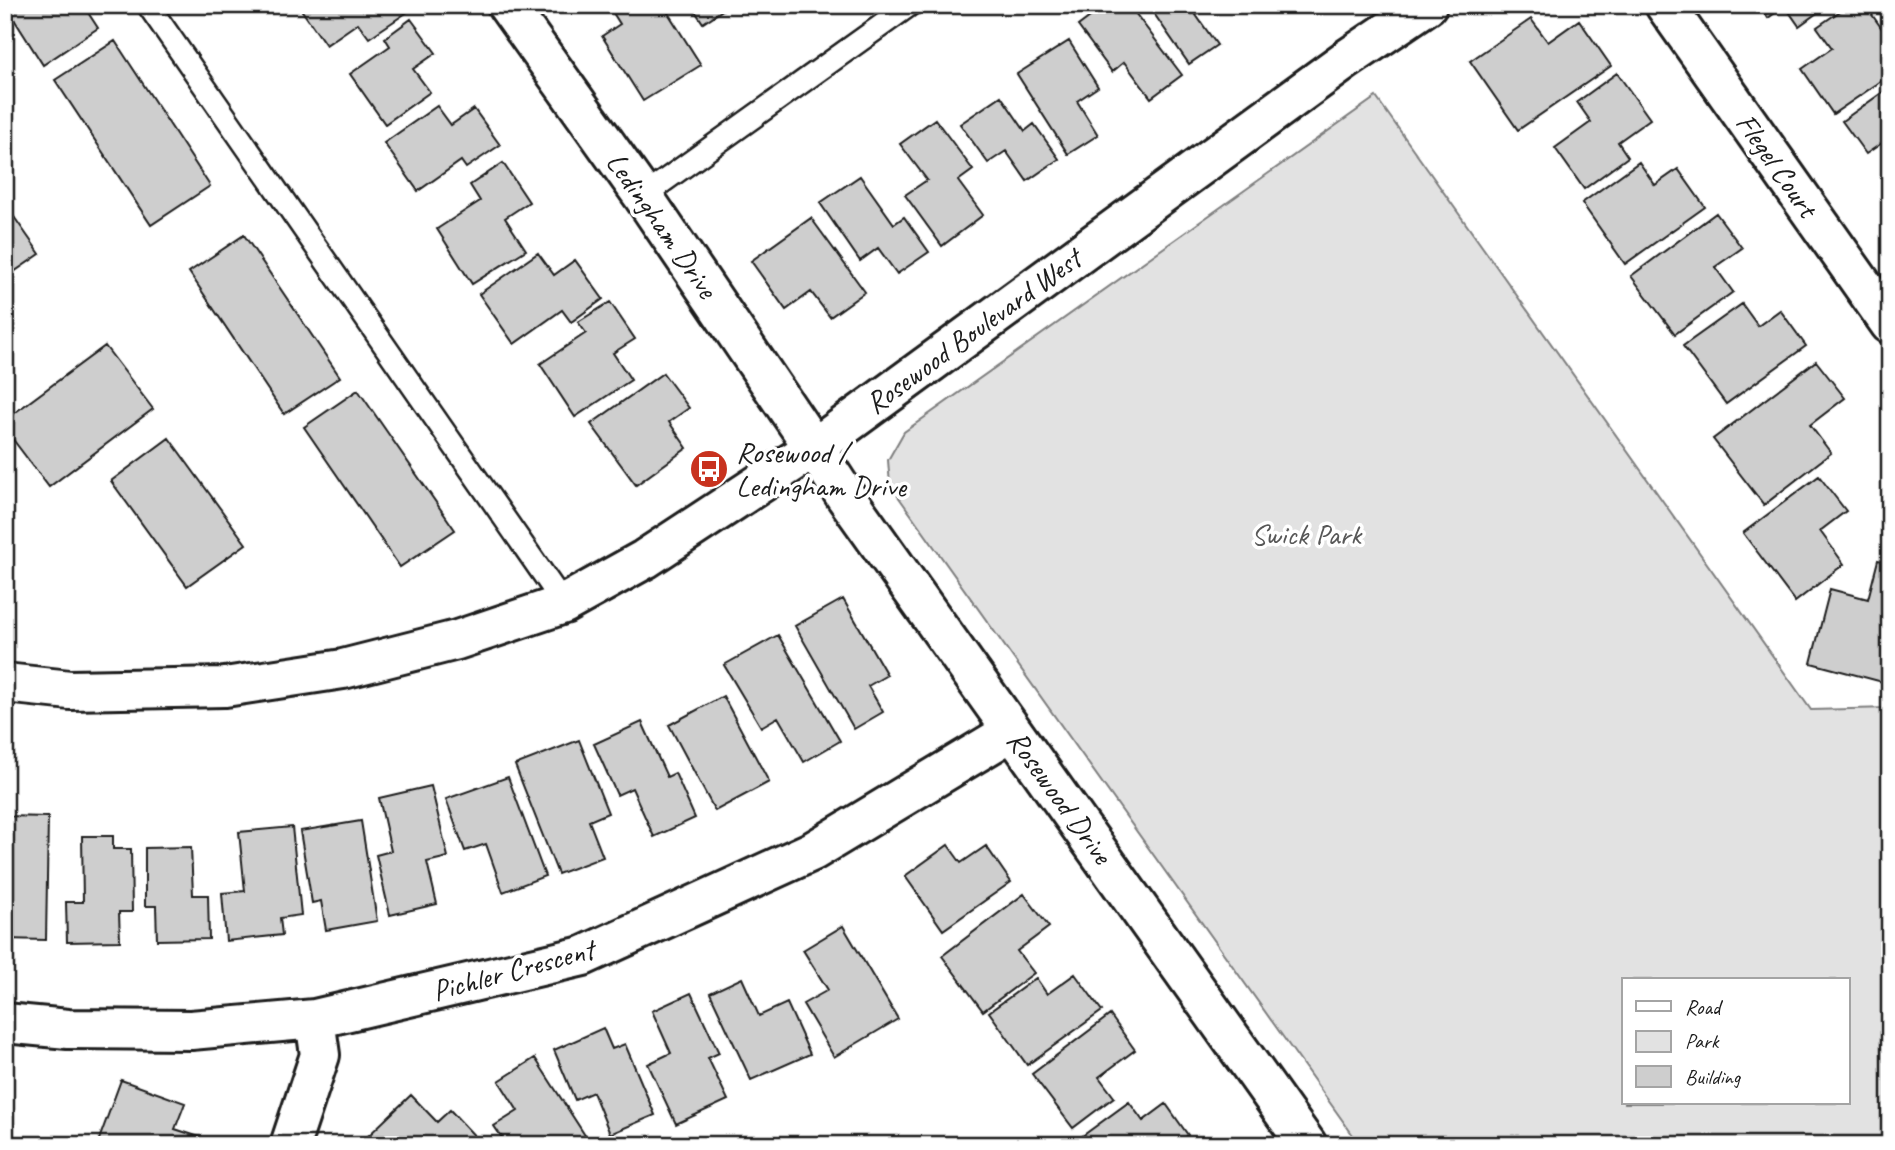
<svg xmlns="http://www.w3.org/2000/svg" width="1895" height="1150" viewBox="0 0 1895 1150" font-family="Caveat,sans-serif">
  <style>
    .green { fill: #e2e2e2; stroke: #7f7f7f; stroke-width: 2; fill-rule: evenodd }
    .building { fill: #cecece; stroke: #1c1c1c; stroke-width: 2 }
    .lines { fill: none; stroke-linecap: round; stroke-linejoin: round }
    .service-casing { stroke: #1c1c1c; stroke-width: 26 }
    .minor-casing { stroke: #1c1c1c; stroke-width: 44 }
    .tertiary-casing { stroke: #1c1c1c; stroke-width: 44 }
    .service { stroke: #fff; stroke-width: 21 }
    .minor { stroke: #fff; stroke-width: 38 }
    .tertiary { stroke: #fff; stroke-width: 38 }
    .labels { text-anchor: middle; dominant-baseline: central; stroke-width: 7; stroke-linejoin: round; paint-order: stroke }
    .street-label { font-size: 30px; fill: #1c1c1c; stroke: #fff }
    .poi-label { font-size: 30px; fill: #1c1c1c; stroke: #fff; text-anchor: start }
    .park-label { font-size: 30px; fill: #575757; stroke: #fff }
  </style>
  <rect width="100%" height="100%" fill="#fff"/>
  <filter id="ink" filterUnits="userSpaceOnUse"><feTurbulence type="fractalNoise" baseFrequency=".0143" numOctaves="2"/><feDisplacementMap in="SourceGraphic" scale="14" xChannelSelector="R" yChannelSelector="G"/><feConvolveMatrix kernelMatrix="1 2 1 2 8 2 1 2 1" color-interpolation-filters="sRGB"/></filter>
  <g filter="url(#ink)">
    <path class="green" d="M1376,97L1811,710L1890,708V1145H1360L890,485L888,460L904,432ZM1848,980V1103H1624V980Z"/>
    <path class="building" d="M5,5H83L98,28L43,65Z
      M298,5H405L409,11L369,38L358,23L326,45Z
      M608,5H663L701,65L643,101L602,36L620,24Z
      M691,5H730L703,23Z
      M1106,5H1129L1182,75L1151,98L1124,62L1112,72L1078,26Z
      M1148,5H1211L1196,15L1217,45L1189,64Z
      M1759,5H1828L1799,26L1785,6L1768,18Z
      M1849,5H1865L1890,40V75L1833,114L1802,69L1832,48L1817,27Z
      M411,19L436,53L413,69L430,92L385,124L350,74L390,46L385,38Z
      M1531,19L1548,42L1579,20L1611,66L1518,130L1470,61Z
      M115,41L210,186L151,225L55,80Z
      M1069,41L1098,87L1077,101L1098,135L1068,154L1017,74Z
      M1617,73L1650,119L1618,142L1628,157L1584,189L1555,148L1591,122L1577,102Z
      M1890,87V141L1888,139L1866,154L1842,121Z
      M1001,96L1025,131L1034,124L1059,159L1027,181L1006,151L988,163L960,124Z
      M437,106L451,125L474,109L500,145L466,168L461,161L418,191L384,143Z
      M935,119L973,170L958,181L983,215L942,246L905,195L927,180L900,144Z
      M1639,162L1655,185L1678,169L1705,207L1625,264L1582,203Z
      M503,163L529,202L505,218L526,250L472,284L437,229L480,201L470,185Z
      M860,176L894,224L904,217L929,252L897,274L878,248L860,261L820,203Z
      M5,204L40,254L5,278Z
      M1716,213L1742,248L1715,267L1733,292L1675,334L1631,276Z
      M811,218L865,292L830,317L811,292L786,310L751,261Z
      M244,235L340,377L284,414L189,272Z
      M538,253L554,275L575,260L603,299L571,322L562,310L514,344L479,294Z
      M610,302L635,339L613,353L631,380L575,417L540,364L586,333L578,322Z
      M1742,304L1758,326L1780,310L1806,346L1726,404L1683,346Z
      M105,346L153,409L49,487L5,429V420Z
      M1816,361L1845,398L1810,425L1831,453L1764,505L1713,439Z
      M663,373L689,408L669,422L687,448L636,485L591,424Z
      M358,390L455,530L400,567L304,427Z
      M169,438L246,544L187,586L111,481Z
      M1819,476L1846,511L1820,531L1844,564L1795,602L1743,533Z
      M1878,560L1890,563V684L1811,663L1830,589L1868,599Z
      M843,599L887,675L868,686L883,712L854,729L795,626Z
      M778,635L840,741L804,762L778,717L761,727L724,665Z
      M723,696L769,782L715,811L669,725Z
      M642,722L667,777L675,773L695,818L654,837L632,788L617,795L594,744Z
      M579,740L608,813L589,821L603,857L558,874L515,765Z
      M508,777L545,876L503,892L486,844L465,851L446,799Z
      M431,786L448,857L427,862L437,904L390,915L376,855L391,851L379,798Z
      M5,816L48,817L46,940L5,939Z
      M361,821L377,921L326,930L321,901L312,903L300,831Z
      M292,827L301,915L280,918L282,935L226,941L222,893L245,891L239,832Z
      M82,836H113V849H131L132,912H119L120,941L67,942L66,902H83Z
      M948,845L961,863L986,846L1011,882L943,930L905,876Z
      M191,847L193,895H208L209,939L157,940L156,906H145V848Z
      M1024,894L1049,927L1017,951L1034,973L983,1011L942,956Z
      M843,926L898,1019L834,1057L803,1004L828,990L803,950Z
      M1075,974L1102,1011L1027,1065L989,1012L1036,978L1047,994Z
      M742,978L759,1016L787,1003L810,1054L751,1080L710,993Z
      M691,993L719,1053L708,1058L728,1100L676,1124L648,1064L671,1053L652,1011Z
      M1110,1015L1135,1050L1099,1077L1114,1097L1073,1128L1032,1074Z
      M603,1028L612,1049L625,1044L655,1115L610,1134L593,1092L575,1100L554,1050Z
      M535,1058L586,1137L574,1145H507L494,1126L518,1111L499,1081Z
      M121,1080L185,1103L175,1129L209,1140L207,1145H97Z
      M411,1095L437,1122L450,1110L483,1145H372L366,1138Z
      M1129,1102L1143,1121L1166,1104L1188,1135L1176,1145H1086L1081,1137Z"/>
    <g class="lines">
      <defs>
        <path id="service" d="M148,5L564,604
          M643,196L910,5"/>
        <path id="minor" d="M507,5L643,196L814,448
          M1665,5L1890,324
          M5,1023L68,1029L191,1030L315,1019L583,956L813,851L1012,731
          M290,1145L320,1055L315,1019"/>
        <path id="tertiary" d="M814,448L846,497L1307,1145
          M5,683L70,690L225,687L343,669L457,640L564,604L645,559L814,448L1347,59L1427,5"/>
      </defs>
      <use href="#service" class="service-casing"/>
      <use href="#minor" class="minor-casing"/>
      <use href="#tertiary" class="tertiary-casing"/>
      <use href="#service" class="service"/>
      <use href="#minor" class="minor"/>
      <use href="#tertiary" class="tertiary"/>
    </g>
  </g>
  <defs>
    <symbol id="bus-disc" viewBox="-11 -11 22 22"><circle r="9.5" fill="#c8321e" stroke="#fff"/><path d="M-5-6H5V4H4V6H2V4H-2V6H-4V4H-5ZM-3.5-4V0h7V-4ZM-3.5 1.2v1.5H-2V1.2ZM2 1.2v1.5H3.5V1.2Z" fill="#fff"/></symbol>
  </defs>
  <g fill-rule="evenodd">
    <use href="#bus-disc" x="687" y="447" width="44" height="44"/>
  </g>
  <g class="labels">
    <g class="street-label">
      <text transform="translate(1777 165) rotate(55)">Flegel Court</text>
      <text transform="translate(662 225) rotate(55)">Ledingham Drive</text>
      <text transform="translate(973 331) rotate(-36)">Rosewood Boulevard West</text>
      <text transform="translate(1060 797) rotate(54)">Rosewood Drive</text>
      <text transform="translate(513 970) rotate(-15)">Pichler Crescent</text>
    </g>
    <g class="poi-label">
      <text x="736" y="452">Rosewood /<tspan x="736" dy="34">Ledingham Drive</tspan></text>
    </g>
    <g class="park-label">
      <text x="1306" y="534">Swick Park</text>
    </g>
  </g>
  <rect width="1895" height="1150" fill="none" stroke="#fff" stroke-width="28"/>
  <rect x="14" y="14" width="1867" height="1122" fill="none" stroke="#1c1c1c" stroke-width="2.5" filter="url(#ink)"/>
  <rect x="1622" y="978" width="228" height="126" fill="#ffffff" stroke="#a4a4a4" stroke-width="2"/>
  <rect x="1636" y="1001" width="35" height="10" fill="#ffffff" stroke="#a4a4a4" stroke-width="2"/>
  <text x="1685" y="1014" font-size="21" fill="#1c1c1c">Road</text>
  <rect x="1636" y="1031" width="35" height="21" fill="#e2e2e2" stroke="#a4a4a4" stroke-width="2"/>
  <text x="1685" y="1048" font-size="21" fill="#1c1c1c">Park</text>
  <rect x="1636" y="1066" width="35" height="21" fill="#cecece" stroke="#a4a4a4" stroke-width="2"/>
  <text x="1685" y="1084" font-size="21" fill="#1c1c1c">Building</text>
</svg>
